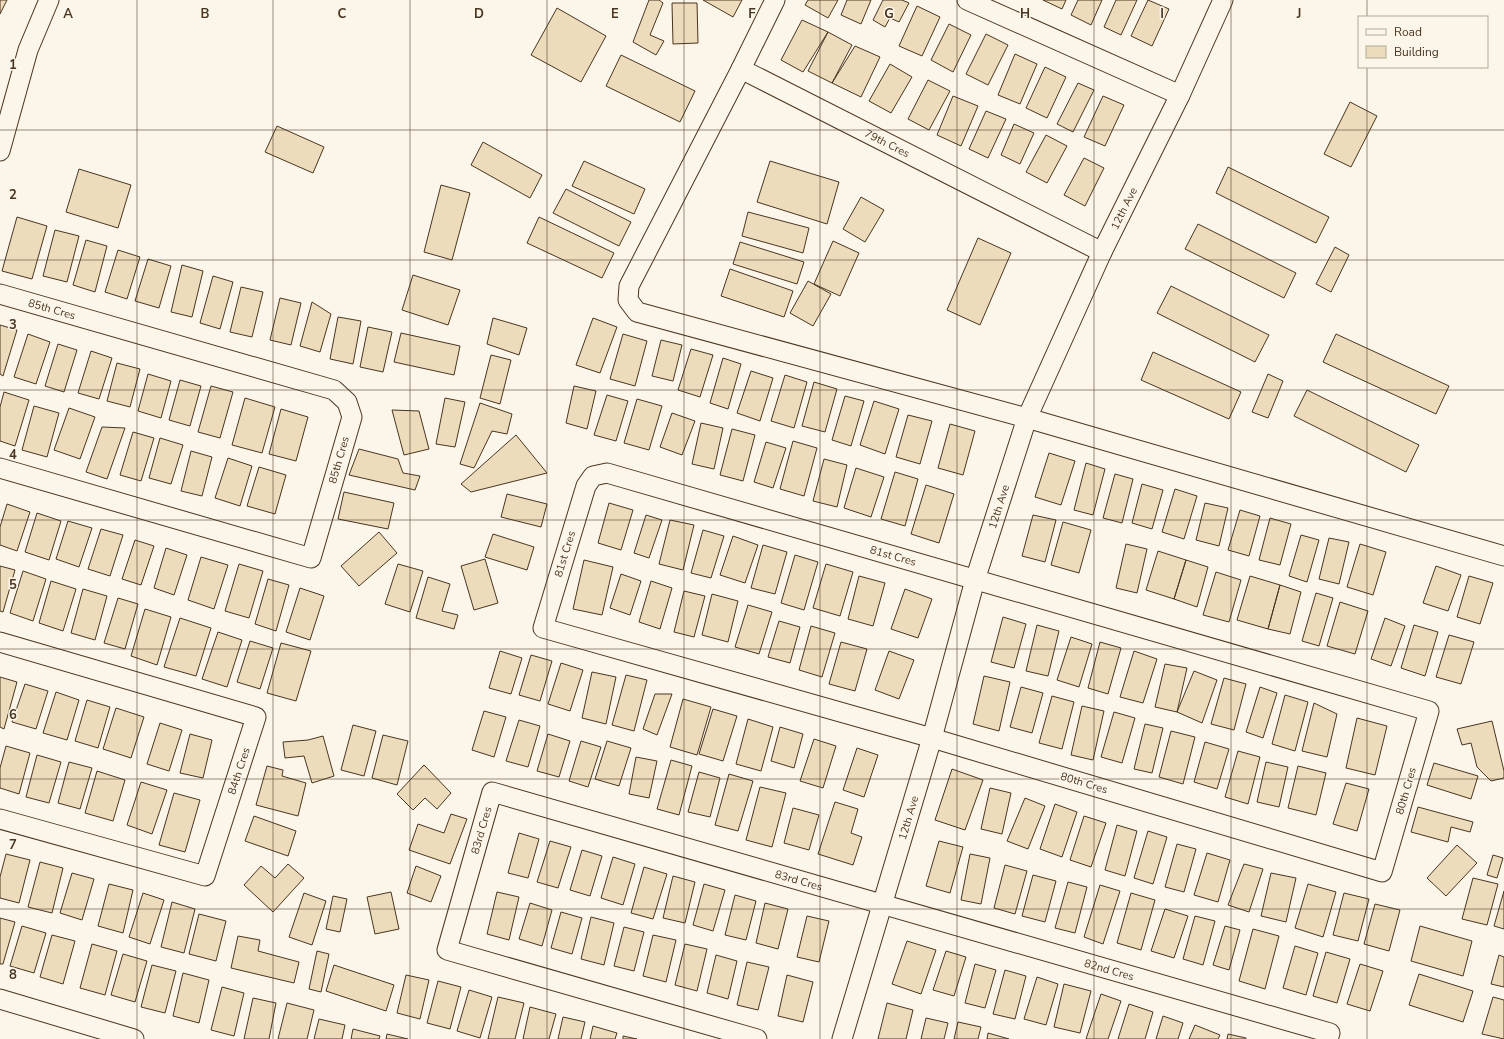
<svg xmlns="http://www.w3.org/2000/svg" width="1504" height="1039" viewBox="0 0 1504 1039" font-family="'Nunito Sans',sans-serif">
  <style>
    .building { fill: #ecdcbc; stroke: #4a3520 }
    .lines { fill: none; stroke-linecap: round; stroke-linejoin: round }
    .minor-casing { stroke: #4a3520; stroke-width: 21 }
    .minor { stroke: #fbf6e9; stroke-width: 19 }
    .grid { fill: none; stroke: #4a3520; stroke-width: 1; stroke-opacity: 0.55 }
    .labels { text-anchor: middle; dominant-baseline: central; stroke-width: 3; stroke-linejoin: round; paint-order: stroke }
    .street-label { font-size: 11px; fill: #4a3520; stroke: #fbf6e9 }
    .grid-label { font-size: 13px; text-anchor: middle; font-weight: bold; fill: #4a3520; stroke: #fbf6e9; stroke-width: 3; stroke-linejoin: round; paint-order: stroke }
  </style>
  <rect width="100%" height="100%" fill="#fbf6e9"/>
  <path class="building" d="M0,0H7L0,14Z
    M649,0H659L663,3L650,35L664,41L656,55L633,42Z
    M703,0H742L733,17Z
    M808,0H838L828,18L805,5Z
    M847,0H871L861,24L841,15Z
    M883,0H902L909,3L899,22L890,18L885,27L873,20Z
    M1043,0H1066L1062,9Z
    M1078,0H1102L1091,25L1071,15Z
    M1116,0H1137L1121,35L1104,27Z
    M1148,0L1169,9L1152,46L1131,36Z
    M672,3H697L698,43L673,44Z
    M917,6L940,17L922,56L899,46Z
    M557,8L606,36L581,82L531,55Z
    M802,20L828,32L803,72L781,60Z
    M949,24L971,35L953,72L931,60Z
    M828,32L852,45L832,83L808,71Z
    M986,34L1008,45L988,85L966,74Z
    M855,46L880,57L861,97L832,83Z
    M1015,54L1037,64L1020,104L998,95Z
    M621,55L695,91L680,122L606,86Z
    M890,64L912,77L891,113L869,101Z
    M1045,67L1066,77L1047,118L1026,108Z
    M928,80L950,91L929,130L908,119Z
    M1078,83L1094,90L1073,132L1057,124Z
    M953,96L978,106L961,146L937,135Z
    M1103,96L1124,105L1105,146L1084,137Z
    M1350,102L1377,116L1351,167L1324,154Z
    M986,111L1006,119L988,158L969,149Z
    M1014,124L1034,133L1020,164L1001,155Z
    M277,126L324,147L313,173L265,152Z
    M1046,135L1067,146L1047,183L1026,172Z
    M483,142L542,175L530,198L471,165Z
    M1084,158L1104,168L1085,206L1064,195Z
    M584,161L645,189L634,214L572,186Z
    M770,161L839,182L827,224L757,202Z
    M1228,167L1329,217L1316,243L1216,193Z
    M79,169L131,185L118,228L66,212Z
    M441,185L470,193L452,260L424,252Z
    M566,189L631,222L619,246L553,213Z
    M861,197L884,210L865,242L843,229Z
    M748,212L809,228L803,253L742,236Z
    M17,217L47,226L32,279L2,271Z
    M539,217L614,253L602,278L527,243Z
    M1198,224L1296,273L1284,298L1185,249Z
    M55,230L79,236L67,282L43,276Z
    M978,238L1011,253L980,325L947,310Z
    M86,240L107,246L95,292L73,285Z
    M833,241L859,253L840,296L814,284Z
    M740,242L804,262L797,284L733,264Z
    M1335,247L1349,255L1331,292L1316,284Z
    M118,250L140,257L127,299L105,292Z
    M148,259L171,266L159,308L135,301Z
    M182,265L203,271L192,317L171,312Z
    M730,269L793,291L784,317L721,296Z
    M413,275L460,290L448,325L402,310Z
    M213,276L233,282L220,329L200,323Z
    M808,281L831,294L813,326L790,313Z
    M1171,286L1269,335L1255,362L1157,313Z
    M241,287L263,292L252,337L230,332Z
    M280,298L301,303L291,345L270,340Z
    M312,302L331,314L320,352L300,346Z
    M338,317L361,321L353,364L330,359Z
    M493,318L527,328L519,355L487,344Z
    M593,318L617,327L600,373L576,365Z
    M0,325L17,330L3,376L0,374Z
    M368,327L392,332L383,372L360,367Z
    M401,333L460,346L454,375L394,362Z
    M28,334L50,342L36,384L14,377Z
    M623,334L647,341L635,386L610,379Z
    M1336,334L1449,386L1436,414L1323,362Z
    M661,340L682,345L673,381L652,376Z
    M58,344L77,350L64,392L45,386Z
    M691,349L713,355L700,397L678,390Z
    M91,351L112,358L99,399L78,393Z
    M1153,352L1241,392L1229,419L1141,380Z
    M491,355L511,360L500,404L480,398Z
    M723,358L741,364L728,409L710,403Z
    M117,363L140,369L130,407L107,401Z
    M751,371L773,378L760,421L737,413Z
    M148,374L171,381L161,418L138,411Z
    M1268,374L1283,381L1268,418L1252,412Z
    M785,375L807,382L794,428L771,421Z
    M180,380L201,386L190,426L169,420Z
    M814,382L837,389L825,432L802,426Z
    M211,386L233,392L220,438L198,432Z
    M574,386L596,391L587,429L566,423Z
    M1307,390L1419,445L1406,472L1294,416Z
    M4,392L29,400L15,446L0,441V407Z
    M607,395L628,401L616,441L594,435Z
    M845,396L864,401L851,446L832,440Z
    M245,398L275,407L262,453L232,445Z
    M445,398L465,402L455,447L436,444Z
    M637,399L662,406L649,450L624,443Z
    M874,401L899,409L885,454L860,445Z
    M480,403L512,414L507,434L492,431L474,468L460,464Z
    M34,406L59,413L47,457L22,450Z
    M69,408L95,417L80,459L54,450Z
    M281,409L308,417L296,461L269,454Z
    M392,410L419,411L429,449L404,455Z
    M672,413L695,421L682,455L660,447Z
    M908,415L932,421L920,464L896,457Z
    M701,423L723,428L714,469L692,464Z
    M950,424L975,431L963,475L938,468Z
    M102,427L125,428L107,479L86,472Z
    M732,429L755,435L743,481L720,475Z
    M133,432L154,438L141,481L120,475Z
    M516,435L547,473L471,492L461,484Z
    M160,438L183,445L171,484L149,478Z
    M793,441L817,448L804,496L780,489Z
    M766,442L786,448L773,488L754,482Z
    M359,449L398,459L403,473L420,476L415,490L349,475Z
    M191,451L212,457L202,496L181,491Z
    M1049,453L1075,461L1061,505L1035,497Z
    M228,458L252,466L240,506L215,498Z
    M824,459L847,465L837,507L813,501Z
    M1086,463L1105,469L1093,515L1074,510Z
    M259,467L286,475L275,514L247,506Z
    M856,468L884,477L871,517L844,508Z
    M895,472L918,479L905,526L881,519Z
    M1115,474L1133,479L1122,523L1103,518Z
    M1142,484L1163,490L1152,529L1132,523Z
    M926,485L954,494L939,543L911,534Z
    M1175,489L1197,496L1184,539L1162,532Z
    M344,492L394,503L388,529L338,519Z
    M507,494L547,504L541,527L501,517Z
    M609,503L633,510L621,550L598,543Z
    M1205,503L1228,508L1219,546L1196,540Z
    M7,504L30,512L17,551L0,545V527Z
    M1240,510L1260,516L1249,556L1228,550Z
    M37,513L61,521L49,560L25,552Z
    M646,515L662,520L649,558L634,553Z
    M1033,515L1056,520L1045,562L1022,556Z
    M1270,518L1291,524L1280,565L1259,560Z
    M670,520L694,525L683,570L659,564Z
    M68,521L92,528L79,567L56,559Z
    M1063,522L1091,530L1079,573L1051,565Z
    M101,529L123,535L110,576L88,569Z
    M703,530L724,536L711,578L691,573Z
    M379,532L397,553L359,586L341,566Z
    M493,534L534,547L527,570L485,557Z
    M1301,535L1319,540L1307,582L1289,576Z
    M733,536L758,545L745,583L720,575Z
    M1329,538L1349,542L1339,584L1319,579Z
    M135,540L154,546L141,585L122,579Z
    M1126,544L1147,549L1137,593L1116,588Z
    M1360,544L1386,552L1373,595L1347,587Z
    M763,545L787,552L775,594L751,588Z
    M166,548L187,555L174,595L154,588Z
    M1158,551L1186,560L1174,599L1146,590Z
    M795,555L818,562L804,610L781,603Z
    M201,557L228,565L214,609L188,600Z
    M485,559L498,603L474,610L461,566Z
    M584,560L613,567L602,615L573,609Z
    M1186,560L1208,567L1197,607L1174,599Z
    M239,564L263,571L249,618L225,611Z
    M398,564L423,571L410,612L385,604Z
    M826,564L853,572L840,616L813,608Z
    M0,566L15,570L3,612L0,611Z
    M1436,566L1461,575L1448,611L1423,603Z
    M23,571L46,579L33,621L10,613Z
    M1216,572L1241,580L1229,622L1203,615Z
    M621,574L641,581L630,615L610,608Z
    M859,576L885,583L873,626L848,619Z
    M1250,576L1280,585L1268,629L1237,620Z
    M1469,576L1493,583L1480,624L1457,617Z
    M428,577L450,584L442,611L458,615L454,629L416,618Z
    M268,579L289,585L276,631L255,624Z
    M51,581L76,589L63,631L39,623Z
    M651,581L672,588L660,629L639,622Z
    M1280,585L1301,592L1290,634L1268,629Z
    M300,588L324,596L310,640L286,632Z
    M83,589L107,596L95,640L71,633Z
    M905,589L932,599L918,638L891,629Z
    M684,591L705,596L694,637L674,632Z
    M1316,593L1333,598L1319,646L1302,641Z
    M712,594L738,601L728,642L702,635Z
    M118,598L138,604L125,649L104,643Z
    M1340,602L1368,611L1355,654L1327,646Z
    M748,605L772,612L759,654L735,647Z
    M145,609L171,617L157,665L131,656Z
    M1003,617L1026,624L1014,668L991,662Z
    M180,618L211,628L196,676L164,667Z
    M1385,618L1405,626L1391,666L1371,659Z
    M779,621L800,627L790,663L768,657Z
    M1037,625L1059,631L1048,676L1026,671Z
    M1414,625L1438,632L1425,676L1401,668Z
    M811,626L835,633L822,677L799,670Z
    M218,632L242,640L227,687L202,679Z
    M1449,635L1474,642L1461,684L1436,677Z
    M1071,637L1092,644L1079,687L1057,680Z
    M250,641L273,648L260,689L237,682Z
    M841,642L867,649L855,691L829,684Z
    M1100,642L1121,648L1108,694L1088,688Z
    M281,643L311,651L296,701L267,693Z
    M500,651L522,658L511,694L489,688Z
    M889,651L914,660L899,699L875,690Z
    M1134,651L1157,659L1143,703L1120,697Z
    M531,655L552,661L540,701L519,695Z
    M561,663L583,670L570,711L548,704Z
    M1165,664L1187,668L1177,712L1155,707Z
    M1194,671L1217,680L1202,723L1177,712Z
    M592,672L616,677L606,724L582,718Z
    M626,675L647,680L634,731L612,725Z
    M984,676L1010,682L999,731L973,724Z
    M0,677L17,682L4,729L0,727Z
    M1224,678L1246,684L1234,730L1211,724Z
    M25,684L48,691L36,729L12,722Z
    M1021,687L1043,693L1032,733L1010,727Z
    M1260,687L1277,693L1263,738L1246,732Z
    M56,692L79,700L67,740L43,733Z
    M655,694H672L657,735L643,729Z
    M1285,695L1308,702L1295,751L1272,744Z
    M1052,696L1074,702L1062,749L1039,743Z
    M683,699L711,707L697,755L670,747Z
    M87,700L110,707L98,748L75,741Z
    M1314,703L1337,714L1327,757L1302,751Z
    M1082,706L1104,711L1093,760L1071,755Z
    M116,708L144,717L131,758L103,749Z
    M713,709L737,716L723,761L699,754Z
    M484,711L506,717L494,757L472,750Z
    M1114,712L1135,718L1122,763L1101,757Z
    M1357,718L1387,726L1375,775L1346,768Z
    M748,719L773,727L761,771L736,764Z
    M519,720L540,726L528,767L506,761Z
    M1492,721L1504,771V778L1491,781L1477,767L1471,743L1462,745L1457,729Z
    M160,723L182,730L169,771L147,764Z
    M1145,724L1163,728L1152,773L1134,769Z
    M353,725L376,731L364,776L341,770Z
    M780,727L803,734L794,768L771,761Z
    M1171,731L1195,737L1183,784L1159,777Z
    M190,734L212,740L203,778L180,773Z
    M548,734L570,741L559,777L537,771Z
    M383,735L408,741L397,785L372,778Z
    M323,736L334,776L312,783L304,756L285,758L283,742L308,740Z
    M814,739L836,746L823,788L800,781Z
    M581,741L601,747L588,787L569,781Z
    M607,741L631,748L619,786L595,779Z
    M1205,742L1229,749L1217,789L1194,782Z
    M6,746L30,753L19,794L0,788V768Z
    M857,748L878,755L864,797L843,790Z
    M1238,751L1260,757L1248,804L1225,797Z
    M37,755L61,762L49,803L26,797Z
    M636,757L657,761L649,798L629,794Z
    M671,760L692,766L679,815L657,809Z
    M69,762L92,768L80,809L58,803Z
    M1266,762L1288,767L1279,807L1257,802Z
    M1434,763L1478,776L1471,799L1427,785Z
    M424,765L451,793L437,809L425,798L413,810L397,794Z
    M267,766L283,770L282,776L306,783L298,816L256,805Z
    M1298,766L1326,773L1316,815L1288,808Z
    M952,769L983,780L965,830L935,820Z
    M97,771L125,780L113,821L85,813Z
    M699,772L720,778L710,817L688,812Z
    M729,774L753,781L738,831L715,825Z
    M141,782L167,790L152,834L127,825Z
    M1346,783L1369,789L1357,831L1333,824Z
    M760,787L786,793L772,847L746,840Z
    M990,788L1011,793L1002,834L981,829Z
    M174,793L200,800L185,852L159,845Z
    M1025,798L1045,806L1028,849L1007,841Z
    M835,802L858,809L851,833L862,837L853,865L818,854Z
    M1055,804L1077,812L1062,857L1040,849Z
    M1418,807L1473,822L1470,832L1451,827L1448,842L1411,832Z
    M793,808L819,815L809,850L784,843Z
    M451,814L467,819L450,864L409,850L418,824L444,833Z
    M254,816L296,831L288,856L245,841Z
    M1084,816L1106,823L1091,867L1070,860Z
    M1117,825L1137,831L1125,876L1105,870Z
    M1148,831L1167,837L1153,884L1134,878Z
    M519,833L539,839L528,878L508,873Z
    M550,841L571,847L558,888L537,882Z
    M939,841L963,847L950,893L926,886Z
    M1177,844L1196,849L1184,892L1165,887Z
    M1457,845L1477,863L1446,896L1427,878Z
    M582,850L602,856L590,896L570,890Z
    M1207,853L1230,860L1218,902L1194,895Z
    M6,854L30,860L19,903L0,898V877Z
    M970,854L990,858L981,904L961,900Z
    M1493,855L1503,858L1497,878L1487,875Z
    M613,857L635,864L623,905L601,898Z
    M40,862L63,868L52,913L28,907Z
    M288,864L304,878L273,912L244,885L261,866L275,878Z
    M1244,864L1263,869L1249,912L1228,905Z
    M1005,865L1027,871L1015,914L994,908Z
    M416,866L441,876L431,902L407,893Z
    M644,867L667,874L653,919L631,913Z
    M72,873L94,879L82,920L60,913Z
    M1271,873L1296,878L1286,922L1261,916Z
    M1033,875L1056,881L1045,922L1022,916Z
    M673,876L695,882L685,923L663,918Z
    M1473,878L1498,884L1487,925L1462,919Z
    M1068,882L1087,887L1075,933L1055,928Z
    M109,884L133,890L123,933L98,926Z
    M704,884L725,890L713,931L693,925Z
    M1308,884L1336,892L1323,937L1295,928Z
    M1100,885L1120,891L1103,944L1084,937Z
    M1504,891V929L1494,926Z
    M391,892L399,929L375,934L367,897Z
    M497,892L519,897L509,940L487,934Z
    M143,893L164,900L150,944L129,937Z
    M304,893L326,901L312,945L289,937Z
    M1131,893L1155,900L1141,950L1117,943Z
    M1344,893L1369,899L1358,941L1333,935Z
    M735,895L756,901L746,940L725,935Z
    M333,896L347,899L340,932L326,929Z
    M172,902L195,909L184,953L161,947Z
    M530,903L552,910L542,946L519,939Z
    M765,903L788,909L778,949L756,943Z
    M1375,904L1400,910L1389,951L1364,944Z
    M1165,909L1188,916L1174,958L1151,951Z
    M561,912L582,918L572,954L551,948Z
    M199,914L226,921L216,961L189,954Z
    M807,916L829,921L819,962L797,957Z
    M1195,916L1215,921L1203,965L1183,959Z
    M591,917L614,923L604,965L581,959Z
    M0,918L15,922L3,964H0Z
    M22,926L46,933L34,973L10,966Z
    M1225,926L1240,930L1229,970L1213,965Z
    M1420,926L1472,941L1463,976L1411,961Z
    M624,927L644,932L634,971L614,966Z
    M1253,929L1279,936L1265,989L1239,981Z
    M52,935L75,941L63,984L40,977Z
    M653,935L676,940L666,982L643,976Z
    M238,936L260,940L258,951L299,962L294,983L231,968Z
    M907,941L936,950L921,994L892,984Z
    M92,944L117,951L105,995L80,988Z
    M685,944L707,949L697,991L675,985Z
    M1295,946L1318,953L1306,995L1283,988Z
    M317,951L329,954L321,992L309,989Z
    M946,951L966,957L954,996L933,990Z
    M1326,952L1350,959L1337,1003L1313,996Z
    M123,954L147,961L135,1002L111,995Z
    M716,955L737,961L728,999L707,993Z
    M1499,955L1504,957V987L1491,984Z
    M747,962L769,967L758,1010L737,1005Z
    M975,964L996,970L985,1008L965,1003Z
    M1360,964L1383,971L1370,1011L1347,1004Z
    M152,965L176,971L165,1013L141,1007Z
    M334,965L394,985L386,1011L326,991Z
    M1005,970L1026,976L1015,1019L993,1014Z
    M183,973L209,980L199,1023L173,1016Z
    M1419,974L1473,991L1463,1022L1409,1005Z
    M406,975L429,980L420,1019L397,1013Z
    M787,975L813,982L803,1022L778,1016Z
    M1037,977L1058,984L1046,1025L1024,1019Z
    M438,981L461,987L450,1029L427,1023Z
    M1064,984L1091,991L1080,1033L1054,1027Z
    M222,987L244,993L234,1036L211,1030Z
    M469,990L492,997L480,1038L457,1031Z
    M1101,994L1121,1001L1108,1039H1086Z
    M498,997L524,1003L515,1039H488Z
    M1493,997L1504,1000V1039L1482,1034Z
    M253,998L276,1003L269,1039H244Z
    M287,1003L314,1010L307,1039H278Z
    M887,1003L913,1010L906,1039H878Z
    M1129,1004L1153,1012L1145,1039H1118Z
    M530,1007L556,1014L549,1039H523Z
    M1163,1016L1183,1023L1178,1039H1156Z
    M563,1017L585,1022L581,1039H558Z
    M926,1018L948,1023L944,1039H921Z
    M319,1019L345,1025L342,1039H314Z
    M958,1022L981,1027L978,1039H954Z
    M1195,1025L1220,1035L1218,1039H1189Z
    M593,1026L617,1033L615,1039H590Z
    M353,1029L380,1036L379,1039H351Z
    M988,1033L1009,1039H987Z
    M387,1034L408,1039H386Z
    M1228,1034L1246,1038V1039H1227Z
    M623,1036L637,1039H623Z"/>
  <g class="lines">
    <defs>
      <g id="minor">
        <path id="s1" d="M775,0L741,69L1102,252"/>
        <path d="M967,0L1180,95"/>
        <path d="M741,69L629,286L628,300L637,312L1027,418L1504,556"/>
        <path d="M0,151L28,50L49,0"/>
        <path id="s2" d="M0,294L334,390L347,402L352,417L311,558L0,468"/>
        <path d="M607,473L1429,711L1382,872L932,738L543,628L586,486L593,476Z"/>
        <path d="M0,642L256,717L205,876L0,819"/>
        <path d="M0,999L134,1039"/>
        <path id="s3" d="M757,1039L447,950L492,792L1330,1033L1328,1039"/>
        <path id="s4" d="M842,1039L932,738L975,580L1027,418L1102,252L1180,95L1223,0"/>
      </g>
    </defs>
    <use href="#minor" class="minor-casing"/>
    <use href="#minor" class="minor"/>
  </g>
  <path class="grid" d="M137,0V1039M273,0V1039M410,0V1039M547,0V1039M684,0V1039M820,0V1039M957,0V1039M1094,0V1039M1231,0V1039M1367,0V17M1367,67V1039M0,130H1504M0,260H1504M0,390H1504M0,520H1504M0,649H1504M0,779H1504M0,909H1504"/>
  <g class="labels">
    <g class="street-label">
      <text stroke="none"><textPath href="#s1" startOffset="241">79th Cres</textPath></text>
      <text stroke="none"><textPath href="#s4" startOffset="879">12th Ave</textPath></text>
      <text stroke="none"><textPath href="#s2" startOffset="54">85th Cres</textPath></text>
      <text transform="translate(339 460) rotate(-74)">85th Cres</text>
      <text stroke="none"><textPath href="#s4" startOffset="555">12th Ave</textPath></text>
      <text transform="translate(565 554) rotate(-73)">81st Cres</text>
      <text transform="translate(893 556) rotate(16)">81st Cres</text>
      <text transform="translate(239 771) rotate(-72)">84th Cres</text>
      <text transform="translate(1084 783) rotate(17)">80th Cres</text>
      <text transform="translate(1406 791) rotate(-74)">80th Cres</text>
      <text stroke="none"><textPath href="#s4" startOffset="231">12th Ave</textPath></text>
      <text stroke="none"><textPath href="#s3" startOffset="447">83rd Cres</textPath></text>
      <text stroke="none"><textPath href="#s3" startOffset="806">83rd Cres</textPath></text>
      <text stroke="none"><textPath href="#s3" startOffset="1129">82nd Cres</textPath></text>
    </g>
  </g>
  <g class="grid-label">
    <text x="68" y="18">A</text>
    <text x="205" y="18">B</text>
    <text x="342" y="18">C</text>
    <text x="479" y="18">D</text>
    <text x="615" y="18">E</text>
    <text x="752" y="18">F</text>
    <text x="889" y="18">G</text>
    <text x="1025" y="18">H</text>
    <text x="1162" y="18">I</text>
    <text x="1299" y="18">J</text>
    <text x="13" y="69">1</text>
    <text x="13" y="199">2</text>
    <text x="13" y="329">3</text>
    <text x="13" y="459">4</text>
    <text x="13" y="589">5</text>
    <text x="13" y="719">6</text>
    <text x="13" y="849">7</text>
    <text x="13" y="979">8</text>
  </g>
  <rect x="1358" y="16" width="130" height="52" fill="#fbf6e9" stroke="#b4a999"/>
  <rect x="1366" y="29" width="20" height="6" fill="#fbf6e9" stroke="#b4a999"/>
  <text x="1394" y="36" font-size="12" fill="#4a3520">Road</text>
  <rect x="1366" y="46" width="20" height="12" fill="#ecdcbc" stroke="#b4a999"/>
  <text x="1394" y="56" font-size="12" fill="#4a3520">Building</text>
</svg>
